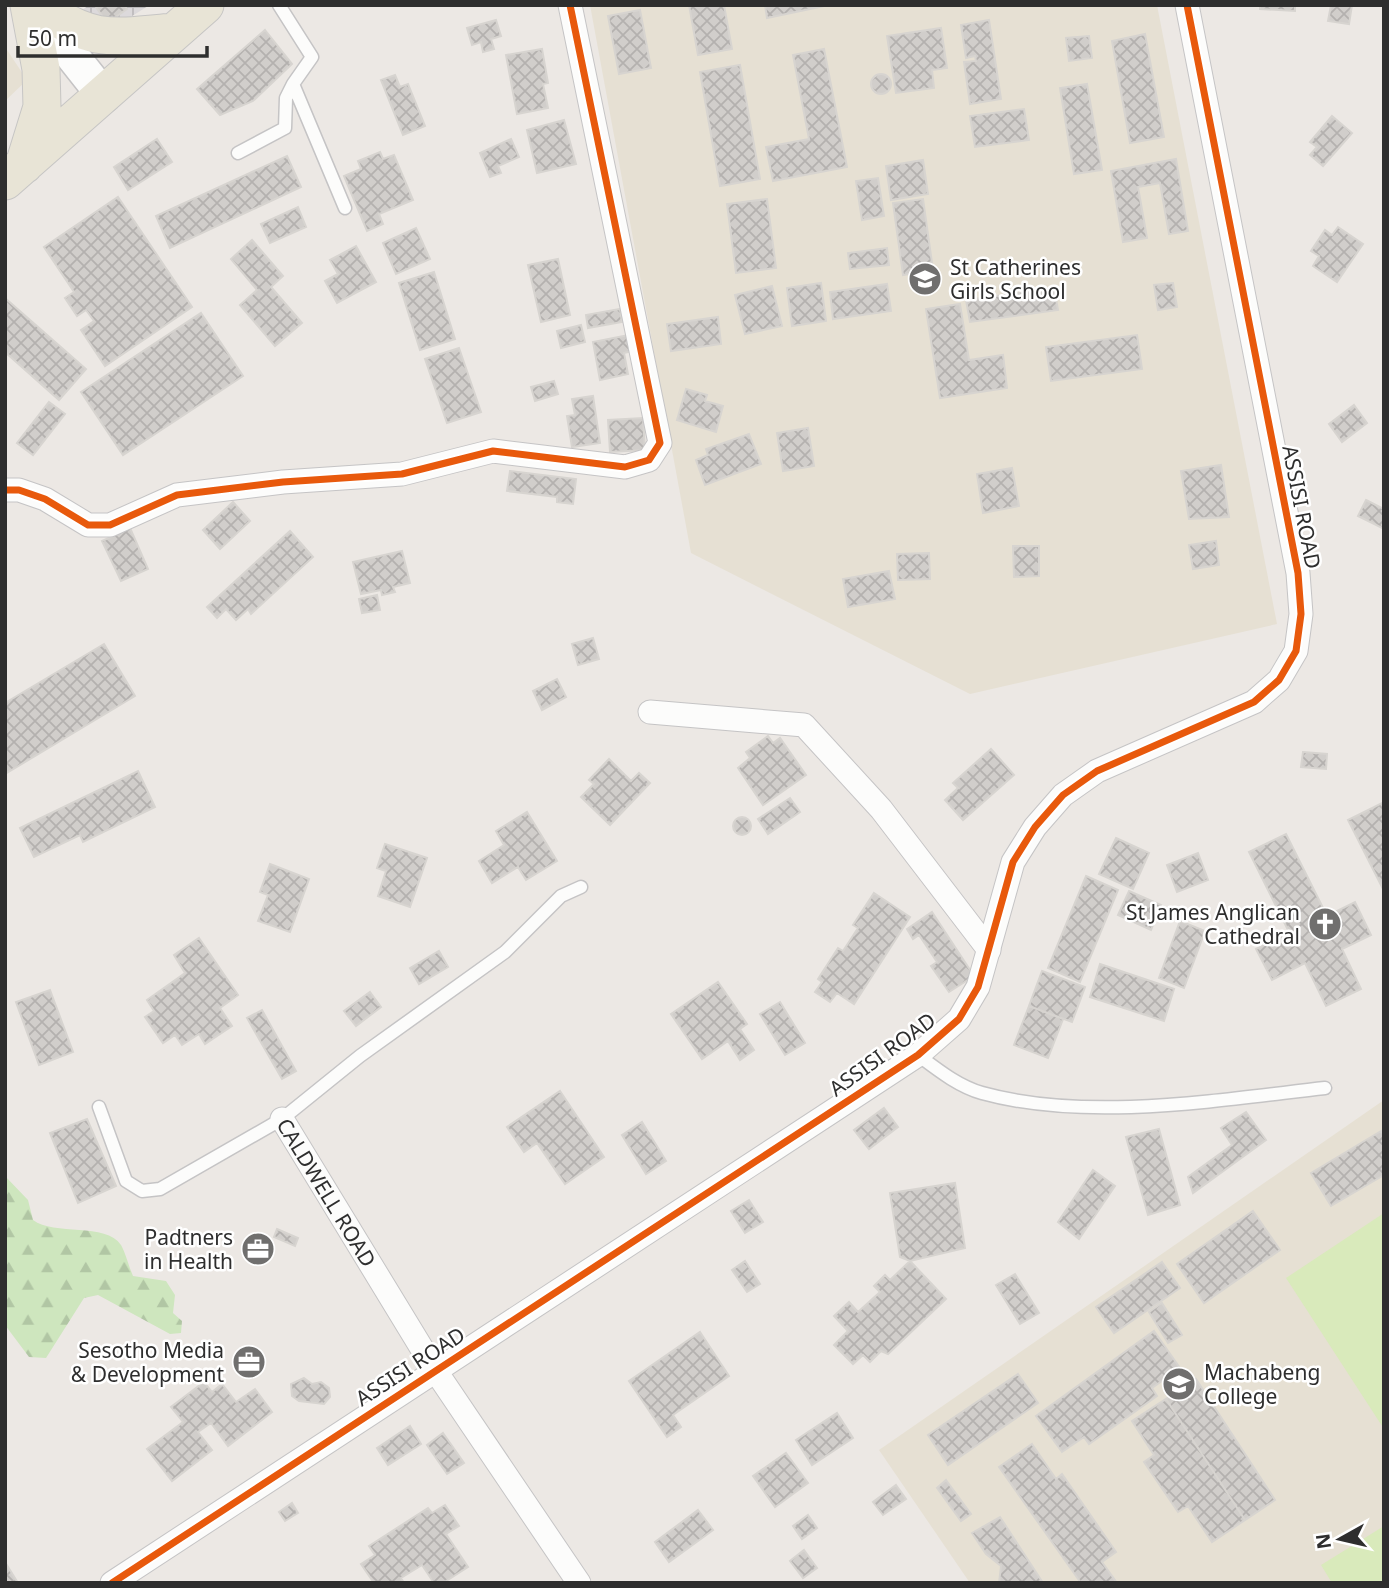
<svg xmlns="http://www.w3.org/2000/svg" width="1389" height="1588" viewBox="0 0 1389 1588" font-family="'Noto Sans',sans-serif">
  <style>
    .industrial { fill: url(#industrial-grid) }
    .education { fill: #e6e0d3 }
    .forest { fill: url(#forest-firs) }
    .pitch { fill: #d9eabb }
    .building { fill: url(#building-cross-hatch); stroke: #d7d4d0; stroke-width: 2 }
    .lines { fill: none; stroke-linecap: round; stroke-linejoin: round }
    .lane-casing { stroke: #c5c4c5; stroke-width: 15 }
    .street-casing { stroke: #c5c4c5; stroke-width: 25 }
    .secondary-casing { stroke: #c5c4c5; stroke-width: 36 }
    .primary-casing { stroke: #c6c5c4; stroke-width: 39 }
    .lane { stroke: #fcfcfb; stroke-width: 12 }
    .street { stroke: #fcfcfb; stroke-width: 23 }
    .secondary { stroke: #fcfcfb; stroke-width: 33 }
    .primary { stroke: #e8e4d6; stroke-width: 37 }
    .cycleway-casing { stroke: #fff; stroke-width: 11 }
    .cycleway { stroke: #e8590c; stroke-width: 7 }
    .labels { text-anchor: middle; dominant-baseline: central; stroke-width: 5; stroke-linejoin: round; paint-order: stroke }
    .poi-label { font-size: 21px; fill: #2e2e2e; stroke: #fff; text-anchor: end }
    .street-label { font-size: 21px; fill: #2e2e2e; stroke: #fff }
  </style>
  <defs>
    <pattern id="industrial-grid" width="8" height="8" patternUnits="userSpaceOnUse" patternTransform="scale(1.75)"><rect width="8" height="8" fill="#dcd9db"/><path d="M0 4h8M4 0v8" fill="none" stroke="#bdbbbc"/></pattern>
    <pattern id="forest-firs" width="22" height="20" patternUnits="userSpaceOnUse" patternTransform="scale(1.75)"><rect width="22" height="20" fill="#cee6be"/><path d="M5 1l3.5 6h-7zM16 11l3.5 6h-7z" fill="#b1c6a4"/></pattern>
    <pattern id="building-cross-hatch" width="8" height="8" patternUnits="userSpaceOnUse" patternTransform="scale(1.75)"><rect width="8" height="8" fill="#d1cecb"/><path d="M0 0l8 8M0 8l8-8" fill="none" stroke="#b4b1af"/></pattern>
  </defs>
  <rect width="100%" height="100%" fill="#ece8e4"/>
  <path class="industrial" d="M89,5H147L148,6L110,30L81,11Z"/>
  <path class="education" d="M590,5H1157L1277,624L970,694L691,553Z
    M5,47L27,80L5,101Z
    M1384,1100V1583H970L879,1450Z"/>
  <path class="forest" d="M5,1176L28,1200L33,1220C54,1236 106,1222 121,1245C126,1254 129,1267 133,1276L166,1281L175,1295L173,1313L182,1321L181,1333L170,1334L98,1295L84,1298L46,1358L29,1357L5,1325Z"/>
  <path class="pitch" d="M1384,1213V1429L1286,1278Z
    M1384,1526V1583H1332L1321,1565Z"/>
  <path class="building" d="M98,5H124L127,9L107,23L96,7Z
    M689,5H724L732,49L698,55Z
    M765,5H829L767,18Z
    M1260,5H1295V11L1260,9Z
    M1331,5H1352L1349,24L1328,21Z
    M640,10L651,68L619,74L608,16Z
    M496,20L501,36L491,39L494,49L483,52L481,42L472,45L467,28Z
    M989,20L1001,99L970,104L964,62L976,61L975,56L966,58L961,25Z
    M941,28L947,68L932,70L934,88L896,93L887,36Z
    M265,30L292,64L253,101L220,115L197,89Z
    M1145,34L1164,137L1130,143L1112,41Z
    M1089,36L1092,58L1069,61L1066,38Z
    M542,49L548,83L543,84L548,108L517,114L506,55Z
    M824,49L847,167L773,181L766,147L809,139L793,55Z
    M740,65L760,179L720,186L700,72Z
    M871 84a10 10 0 1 1 20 0a10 10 0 1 1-20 0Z
    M395,75L400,87L408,84L425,126L403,135L381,80Z
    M1087,84L1102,170L1074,174L1060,88Z
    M1024,109L1029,140L975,147L970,116Z
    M1332,116L1352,133L1323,166L1310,155L1317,147L1310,142Z
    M564,120L576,164L537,173L527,130Z
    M157,139L172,162L128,190L114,167Z
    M511,139L519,157L498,166L501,173L490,177L480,153Z
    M380,152L383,159L394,155L413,200L379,214L383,224L367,231L344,176L361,169L358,161Z
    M287,156L301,187L170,248L156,216Z
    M1176,159L1188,231L1169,234L1160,183L1138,187L1147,238L1123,242L1111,171Z
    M923,160L928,194L891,200L886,166Z
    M878,178L884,216L862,220L856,181Z
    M118,197L192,307L105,366L81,330L94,321L86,310L77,316L65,298L74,292L44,247Z
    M767,199L776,268L736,273L727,204Z
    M923,199L933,270L903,275L893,203Z
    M298,207L306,227L270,243L261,224Z
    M1338,227L1363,244L1337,282L1313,266L1319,256L1311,251L1325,230L1332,235Z
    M416,228L430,259L396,274L383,243Z
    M252,240L283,276L271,287L302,323L275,346L240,305L257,290L231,259Z
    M356,246L376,282L337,303L325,281L338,274L330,260Z
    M887,248L889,265L850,269L848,253Z
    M558,259L570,315L541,322L528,265Z
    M434,272L455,339L420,350L399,283Z
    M821,283L826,321L792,326L787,288Z
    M1173,283L1177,307L1158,310L1154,285Z
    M887,284L891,311L833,319L830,292Z
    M772,286L782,326L745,334L735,295Z
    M1054,288L1058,310L970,322L966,300Z
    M5,298L86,369L59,400L5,352Z
    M960,304L969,360L1003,355L1007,388L940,398L926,309Z
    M620,309L622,322L588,328L586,315Z
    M201,313L243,376L123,455L81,392Z
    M718,317L721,344L671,351L667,324Z
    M581,325L585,342L561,348L557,331Z
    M629,335L632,351L624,353L628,374L600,380L593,342Z
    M1137,335L1142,369L1051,381L1046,347Z
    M459,348L481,412L447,423L425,359Z
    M554,381L558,394L535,401L531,387Z
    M686,389L707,395L705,401L723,406L716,432L677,420Z
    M593,396L600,443L572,447L567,416L575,415L572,399Z
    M49,402L65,414L33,455L17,443Z
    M1354,405L1367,423L1342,442L1329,424Z
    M643,418L645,450L610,452L608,420Z
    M808,428L814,466L783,471L777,433Z
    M749,434L761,464L705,485L696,460L708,455L706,449Z
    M1221,465L1229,517L1189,519L1181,471Z
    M1012,468L1019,506L983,513L977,474Z
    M510,471L576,479L573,504L557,502V497L507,491Z
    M1366,500L1384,509V529L1358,516Z
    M233,502L250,521L220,549L203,530Z
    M130,528L148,569L121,581L102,541Z
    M290,531L313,557L251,614L248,609L236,620L226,609L217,618L207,607Z
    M1216,541L1219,565L1193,569L1189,545Z
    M1013,546H1039V576L1014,577Z
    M402,551L410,583L393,587L395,592L382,595L381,590L361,594L353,562Z
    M929,553L930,579L898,580L897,554Z
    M889,571L895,599L848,607L843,579Z
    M377,595L380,610L362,613L359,599Z
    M593,638L599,659L578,665L572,644Z
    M104,644L135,696L5,774V703Z
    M557,679L566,697L542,710L533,691Z
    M768,736L773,743L780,738L806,775L763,805L738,768L750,758L746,752Z
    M991,749L1014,775L963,820L945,800L958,788L953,783Z
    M1303,752L1327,754L1326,769L1301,767Z
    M609,759L631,781L639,773L650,783L610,825L581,797L594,784L589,780Z
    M138,771L155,807L83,842L80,835L34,857L20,828Z
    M790,798L800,812L768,834L758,819Z
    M1384,802V891L1348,820Z
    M527,812L557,861L526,880L518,867L492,883L479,861L504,845L496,831Z
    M733 826a9 9 0 1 1 18 0a9 9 0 1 1-18 0Z
    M1286,834L1327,916L1355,902L1371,935L1342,949L1361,989L1326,1006L1305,963L1272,980L1256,949L1289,932L1249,852Z
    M1116,838L1149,853L1133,889L1099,874Z
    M385,844L427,858L410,907L378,896L386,871L377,868Z
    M1198,853L1208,880L1177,892L1167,865Z
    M270,864L309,879L290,932L258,921L268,895L260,892Z
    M1086,876L1118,890L1080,982L1048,968Z
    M1129,891L1161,905L1151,930L1118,915Z
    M874,893L910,917L854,1004L837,993L830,1002L815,992L822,982L818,979L838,948L843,951L858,928L853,925Z
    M932,912L974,976L949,992L931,966L937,962L919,935L913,939L907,929Z
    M1180,921L1205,931L1184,988L1159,978Z
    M199,938L238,995L220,1008L232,1026L205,1044L199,1034L182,1045L175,1035L163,1043L145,1017L154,1011L147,1000L185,973L174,955Z
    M439,951L448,967L419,984L410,968Z
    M1100,964L1174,989L1164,1021L1090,997Z
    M1042,971L1085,987L1072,1022L1029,1006Z
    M718,982L747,1024L740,1029L754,1050L740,1060L728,1041L702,1059L671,1014Z
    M50,990L73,1052L39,1065L16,1002Z
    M370,992L381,1007L356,1026L344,1011Z
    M780,1002L805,1043L785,1055L760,1014Z
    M1029,1006L1063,1019L1048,1058L1014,1045Z
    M262,1010L296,1071L282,1079L247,1018Z
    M560,1091L604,1157L565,1184L537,1143L524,1152L507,1127Z
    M884,1108L898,1127L869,1149L854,1130Z
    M1246,1112L1266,1140L1193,1193L1188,1177L1232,1145L1221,1128Z
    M87,1119L116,1186L78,1203L50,1133Z
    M642,1122L666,1161L646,1174L622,1135Z
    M1159,1129L1180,1205L1148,1215L1126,1137Z
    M1381,1131L1384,1136V1175L1331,1206L1311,1173Z
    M1093,1170L1115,1186L1079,1239L1058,1222Z
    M955,1183L965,1248L910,1261L900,1257L890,1193Z
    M749,1200L763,1222L745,1233L731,1211Z
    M1253,1211L1280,1250L1204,1303L1177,1264Z
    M277,1229L298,1238L295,1246L274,1237Z
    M745,1261L760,1284L747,1292L732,1270Z
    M910,1261L946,1299L888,1354L881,1351L870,1362L863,1355L853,1364L834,1345L848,1331L834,1316L849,1302L858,1312L880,1292L874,1286L885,1275L890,1280Z
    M1162,1262L1180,1288L1114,1333L1096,1307Z
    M1015,1274L1039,1313L1020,1324L996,1285Z
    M1162,1303L1182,1335L1168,1343L1149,1312Z
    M1154,1331L1180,1368L1152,1388L1157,1396L1089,1444L1084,1437L1062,1452L1036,1416Z
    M700,1332L729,1376L673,1415L681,1427L667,1437L629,1381Z
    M1018,1374L1038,1403L948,1465L928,1435Z
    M304,1378L312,1384L321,1382L329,1388L330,1397L324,1404L299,1401L292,1396L291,1384Z
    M1196,1379L1275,1500L1245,1520L1166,1399Z
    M204,1382L212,1392L222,1384L236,1402L255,1389L272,1412L228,1446L211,1423L198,1432L212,1450L172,1481L147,1449L183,1422L171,1407Z
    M1166,1399L1245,1520L1212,1542L1188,1506L1178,1512L1144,1462L1154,1455L1132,1421Z
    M837,1413L853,1438L812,1465L796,1440Z
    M410,1426L421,1444L388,1465L377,1448Z
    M443,1433L464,1463L447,1474L427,1445Z
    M1032,1444L1056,1479L1062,1474L1116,1552L1102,1562L1117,1583H1081L999,1467Z
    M786,1453L808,1483L775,1507L753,1476Z
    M946,1480L971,1514L961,1521L937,1488Z
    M896,1485L906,1499L883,1515L873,1502Z
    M292,1503L298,1513L285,1521L279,1512Z
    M445,1505L459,1526L446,1534L468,1567L443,1583H434L422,1565L401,1578L404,1583H374L361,1564L375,1555L369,1546L428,1508L432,1513Z
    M698,1510L713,1530L669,1562L655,1542Z
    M808,1515L817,1528L802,1539L793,1526Z
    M1000,1517L1043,1583H999L1001,1566L986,1554L972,1533Z
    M804,1550L817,1568L803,1578L790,1561Z
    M5,1562L18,1583H5Z"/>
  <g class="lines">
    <defs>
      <path id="lane" d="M279,5L312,57L293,84L345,208
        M238,153L285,128L286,98L293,84
        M918,1055C938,1070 958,1086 982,1093C1087,1122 1219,1100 1325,1088
        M99,1107L126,1181L142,1191L160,1189L282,1119L360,1056L505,952L561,896L581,887"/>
      <g id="street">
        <path d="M5,490H19L45,499L88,525H110L177,495L283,482L402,474L493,451L625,467L649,460L660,443L570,5"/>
        <path d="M650,712L804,725L881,809L989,950"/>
        <path id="s1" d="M282,1119L435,1370L579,1583"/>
        <path d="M112,1583L918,1055L959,1019L978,987L1013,862L1035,827L1063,795L1097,771L1254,702L1279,680L1296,651L1301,614L1298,573L1187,5"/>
      </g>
      <path id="secondary" d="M32,5L104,96"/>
      <path id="primary" d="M37,5C92,43 110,38 174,32
        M24,165L42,107L41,69L29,5
        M5,181L205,5"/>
    </defs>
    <use href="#lane" class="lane-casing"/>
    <use href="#street" class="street-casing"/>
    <use href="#secondary" class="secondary-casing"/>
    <use href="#primary" class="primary-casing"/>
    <use href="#lane" class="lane"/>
    <use href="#street" class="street"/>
    <use href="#secondary" class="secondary"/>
    <use href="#primary" class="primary"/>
    <defs>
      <path id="cycleway" d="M5,490H19L45,499L88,525H110L177,495L283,482L402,474L493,451L625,467L649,460L660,443L570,5
        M112,1583L918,1055L959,1019L978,987L1013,862L1035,827L1063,795L1097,771L1254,702L1279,680L1296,651L1301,614L1298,573L1187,5"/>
    </defs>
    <use href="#cycleway" class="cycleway-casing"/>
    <use href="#cycleway" class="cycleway"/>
  </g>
  <defs>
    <symbol id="school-disc" viewBox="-11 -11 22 22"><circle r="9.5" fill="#706f6e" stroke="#fff"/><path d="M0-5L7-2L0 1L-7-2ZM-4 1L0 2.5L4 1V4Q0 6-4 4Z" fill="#fff"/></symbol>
    <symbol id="church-disc" viewBox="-11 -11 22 22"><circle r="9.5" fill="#706f6e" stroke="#fff"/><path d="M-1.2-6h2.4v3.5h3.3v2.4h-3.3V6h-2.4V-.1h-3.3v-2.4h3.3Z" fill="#fff"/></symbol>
    <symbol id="office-disc" viewBox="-11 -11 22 22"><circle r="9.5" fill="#706f6e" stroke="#fff"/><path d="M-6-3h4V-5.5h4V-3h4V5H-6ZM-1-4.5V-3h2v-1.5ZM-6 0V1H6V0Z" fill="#fff"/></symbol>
  </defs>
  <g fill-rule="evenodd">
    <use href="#school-disc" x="906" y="260" width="38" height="38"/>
    <use href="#church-disc" x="1306" y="905" width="38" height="38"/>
    <use href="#office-disc" x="239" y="1230" width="38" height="38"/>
    <use href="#office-disc" x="230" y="1343" width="38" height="38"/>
    <use href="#school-disc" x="1160" y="1365" width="38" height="38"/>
  </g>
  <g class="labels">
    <g class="poi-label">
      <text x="950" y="267" text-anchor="start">St Catherines<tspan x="950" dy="24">Girls School</tspan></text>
      <text x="1300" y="912">St James Anglican<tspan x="1300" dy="24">Cathedral</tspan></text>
      <text x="233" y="1237">Padtners<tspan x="233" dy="24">in Health</tspan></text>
      <text x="224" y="1350">Sesotho Media<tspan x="224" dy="24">&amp; Development</tspan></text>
      <text x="1204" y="1372" text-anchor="start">Machabeng<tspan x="1204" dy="24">College</tspan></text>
    </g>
    <g class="street-label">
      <text transform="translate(1302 507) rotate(79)">ASSISI ROAD</text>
      <text transform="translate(882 1054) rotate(-36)">ASSISI ROAD</text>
      <text stroke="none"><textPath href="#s1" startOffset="86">CALDWELL ROAD</textPath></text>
      <text transform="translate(410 1366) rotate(-33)">ASSISI ROAD</text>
    </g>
  </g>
  <rect width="1389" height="1588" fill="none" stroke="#2e2e2e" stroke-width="14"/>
  <g transform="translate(1340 1539) rotate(262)" stroke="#ffffff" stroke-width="5" paint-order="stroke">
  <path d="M0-5L12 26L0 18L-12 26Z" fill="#2e2e2e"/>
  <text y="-10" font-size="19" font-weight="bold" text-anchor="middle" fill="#2e2e2e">N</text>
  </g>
  <path d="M18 46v10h189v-10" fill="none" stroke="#2e2e2e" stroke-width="3.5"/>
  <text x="28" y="46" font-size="21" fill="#2e2e2e" stroke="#ffffff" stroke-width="5" paint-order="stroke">50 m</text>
</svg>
